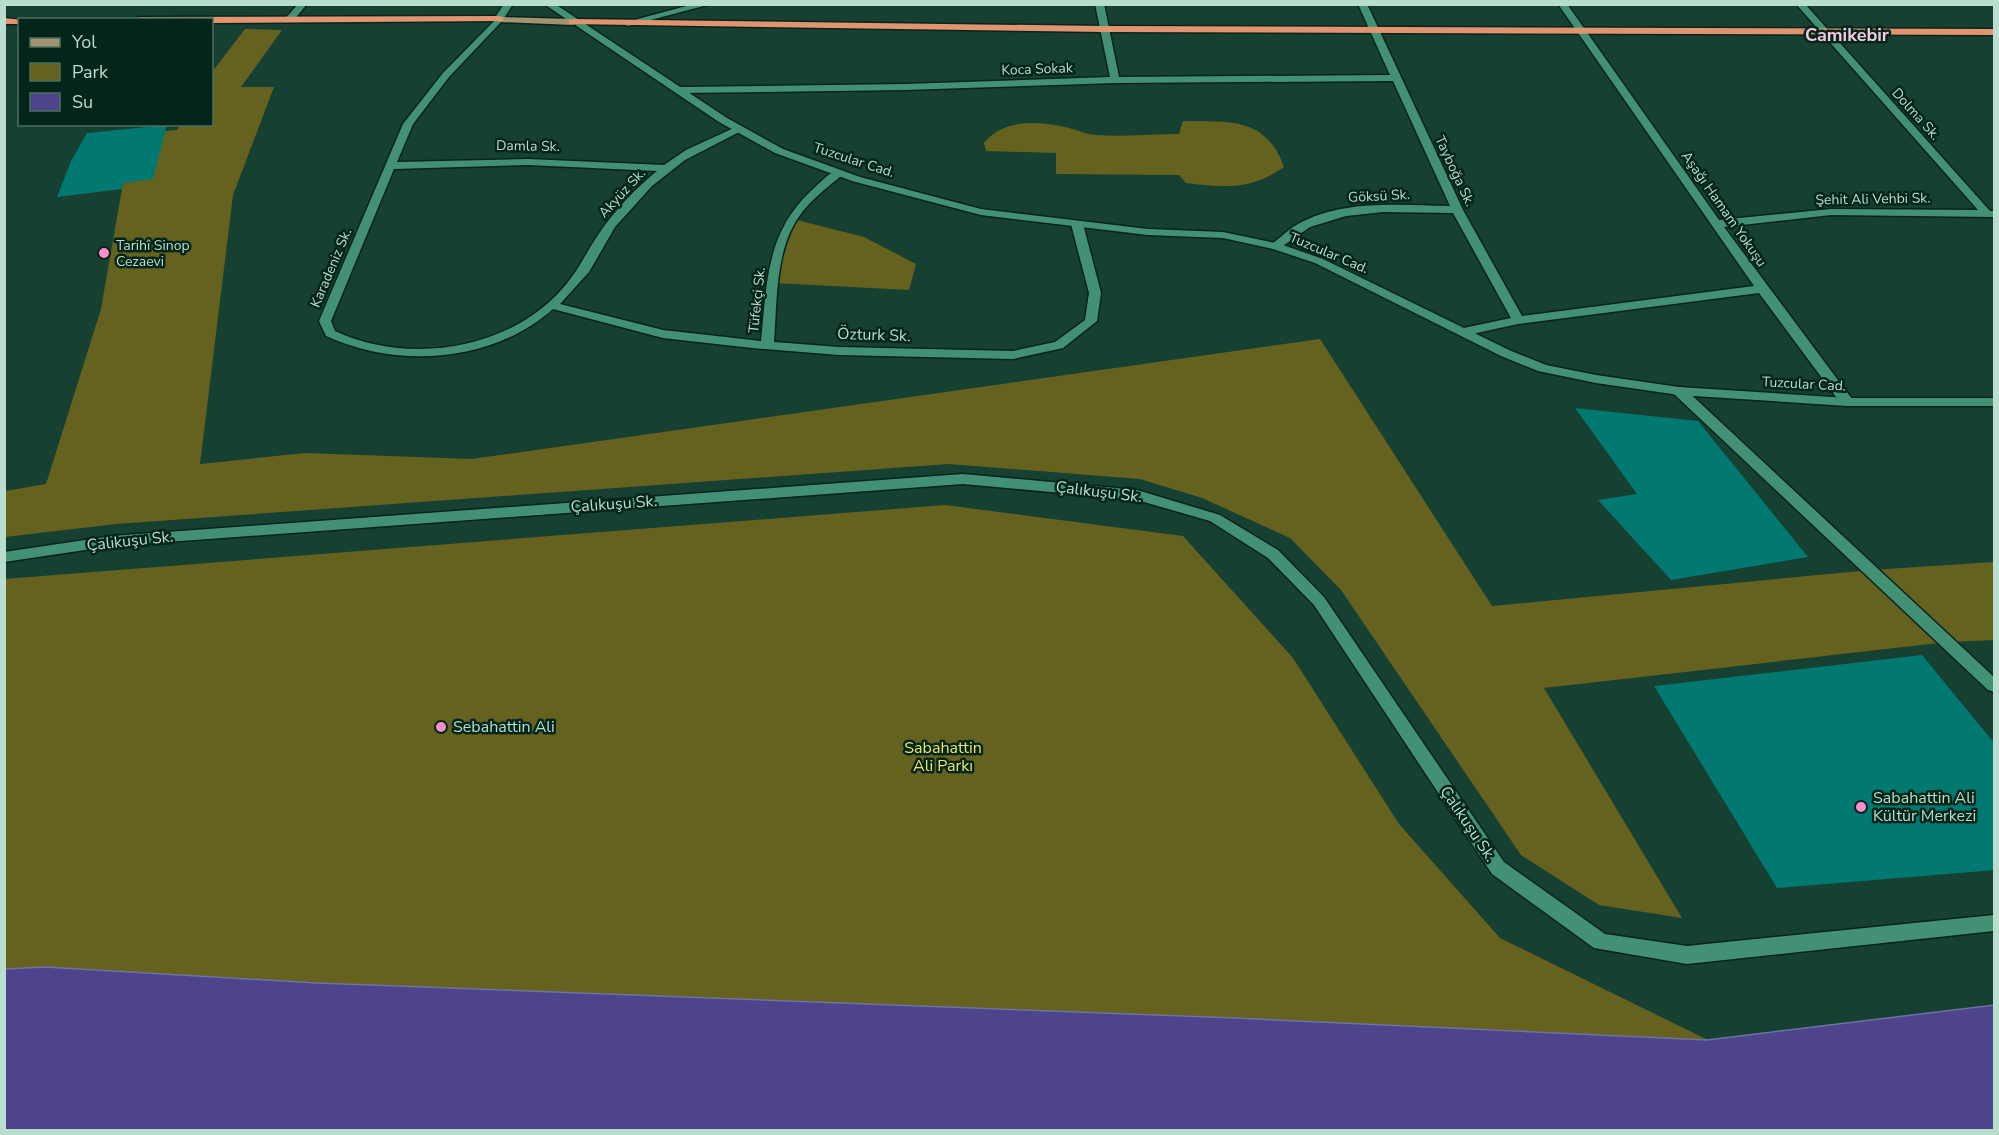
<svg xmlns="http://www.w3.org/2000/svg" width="1999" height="1135" viewBox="0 0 1999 1135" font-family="'Nunito Sans',sans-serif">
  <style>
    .green { fill: #65621f }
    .water { fill: #4d448c; stroke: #6d72a0; stroke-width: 1.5 }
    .building { fill: #017870 }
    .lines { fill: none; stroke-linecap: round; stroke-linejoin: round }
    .street-casing { stroke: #0b241b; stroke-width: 3 }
    .secondary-casing { stroke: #0b241b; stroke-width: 3 }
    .primary-casing { stroke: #0b241b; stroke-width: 3 }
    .highway-casing { stroke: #0b241b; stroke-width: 3 }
    .street { fill: #439174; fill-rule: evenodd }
    .secondary { fill: #439174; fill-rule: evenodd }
    .primary { fill: #a19371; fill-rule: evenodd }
    .highway { fill: #e0946f; fill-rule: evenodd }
    .poi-dot { fill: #f98fca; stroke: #03251a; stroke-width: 2 }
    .labels { text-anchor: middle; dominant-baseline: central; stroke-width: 5; stroke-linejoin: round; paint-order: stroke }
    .far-street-label { font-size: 14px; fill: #b9decd; stroke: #03251a }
    .far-poi-label { font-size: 14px; fill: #b9decd; stroke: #03251a; text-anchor: start }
    .street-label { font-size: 16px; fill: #b9decd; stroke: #03251a }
    .poi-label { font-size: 16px; fill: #b9decd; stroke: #03251a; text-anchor: start }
    .park-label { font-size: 16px; fill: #ebe568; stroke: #03251a }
    .far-district-label { font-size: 18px; font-weight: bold; fill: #f7c9e0; stroke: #03251a }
  </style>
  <rect width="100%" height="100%" fill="#164031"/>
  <path class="green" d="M245,29L282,30L241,87H274L233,195L200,464L305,453L472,459L1320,339L1492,606L1871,570L1994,562V640L1948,642L1544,688L1682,918L1599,905L1521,855L1341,590L1290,538L1202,498L1140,479L949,464L116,524L5,537V491L46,484L101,309L123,183L142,133L177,130L180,125L212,124V72Z
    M1183,121C1228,122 1266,116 1284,167C1251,190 1225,188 1186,183L1179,175L1056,174V153L986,151L984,143C1004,118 1041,121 1069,128C1078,130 1087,135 1096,135C1123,137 1152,134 1179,134Z
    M793,219L864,237L916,264L909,290L774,283Z
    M945,505L1183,536L1293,658L1399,824L1500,938L1708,1040L1235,1018L317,983L45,967L5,969L4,579Z"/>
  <path class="water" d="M45,967L317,983L1235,1018L1707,1040L1994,1005V1130H5V969Z"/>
  <path class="building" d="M167,125L153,179L123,183L122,189L57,197L71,161L87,133Z
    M1575,408L1698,421L1808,557L1671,580L1598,500L1637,494Z
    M1922,655L1995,744V870L1777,888L1654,686Z"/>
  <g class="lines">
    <defs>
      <path id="street" d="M298,4H307L293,21H287L285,19Z
        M694,4H711L628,26L623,23Z
        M1095,4H1104L1119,77L1390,75L1358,4H1367L1463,210L1522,316L1754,286L1558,4H1567L1719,220L1831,209L1978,210L1796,4H1805L1990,211H1994V217L1831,215L1724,227L1852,399L1854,402L1852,405H1842L1759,293L1518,324L1463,336L1457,332L1459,329L1511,318L1453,213L1383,212L1346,216L1310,227L1280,248H1272V244C1281,237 1289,229 1298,224C1342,199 1401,205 1450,206L1393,81L1115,83L905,90L680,93L675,90L680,87L905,84L1110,77Z
        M499,16L504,19L502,21L449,77L413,124L397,162L528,159L664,165L686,150L736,127L745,129L685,160L652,186L615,227L589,272L560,304L663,330L761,341C767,283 766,232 812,190C820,183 828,173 838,170L843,173L842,175C827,188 809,201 798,218C775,252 777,303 774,342L839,347L1013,351L1055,342L1085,320L1089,293L1071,224L1077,221L1083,224L1101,293L1097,321L1063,348L1013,359L839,355L752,348L663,338L553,309C492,363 398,369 326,336L319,321L403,124L443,73ZM528,165L657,171C635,189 614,211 598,235C585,254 579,270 563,288C508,351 408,365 335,331L331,321L394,169Z
        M1679,387L1684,388L1994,677V692L1988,690L1674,394L1672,391L1674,388Z"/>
      <path id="secondary" d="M504,4H513L502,21H496L494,19Z
        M544,4H555L727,118L783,149L860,177L981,209L1148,229L1223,232L1280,244L1323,259L1509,350L1546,365L1596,375L1679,387L1847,398H1994V406H1847L1679,395L1596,383L1538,371L1501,356L1315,263L1273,249L1223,238L1148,235L981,215L852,181L775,153L719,122Z
        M963,474L1137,490L1220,515L1278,550L1324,597L1504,862L1605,934L1687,946L1994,915V931L1687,964L1594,948L1492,874L1314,605L1268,558L1210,521L1137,500L963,484L112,546L4,562V552L112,536Z"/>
      <path id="primary" d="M496,17L573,19L578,22L573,25L499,22L494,19Z"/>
      <path id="highway" d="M499,16L503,17V21L212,23V20H134L139,17Z
        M4,18L24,20H20V24H4Z
        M573,19L1103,26L1994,29V35L1103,32L569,24V20Z"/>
    </defs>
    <use href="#street" class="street-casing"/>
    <use href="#secondary" class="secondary-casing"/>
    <use href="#primary" class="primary-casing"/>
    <use href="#highway" class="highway-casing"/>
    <use href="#street" class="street"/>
    <use href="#secondary" class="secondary"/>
    <use href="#primary" class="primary"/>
    <use href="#highway" class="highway"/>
  </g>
  <g class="poi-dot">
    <circle cx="104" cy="253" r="6"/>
    <circle cx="441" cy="727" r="6"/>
    <circle cx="1861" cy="807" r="6"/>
  </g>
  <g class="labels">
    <g class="far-street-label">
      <text transform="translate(1037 69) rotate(-2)">Koca Sokak</text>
      <text transform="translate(1916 114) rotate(48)">Dolma Sk.</text>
      <text transform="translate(528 146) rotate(1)">Damla Sk.</text>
      <text transform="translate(854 160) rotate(18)">Tuzcular Cad.</text>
      <text transform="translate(1455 171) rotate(65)">Tayboğa Sk.</text>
      <text transform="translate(622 193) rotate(-47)">Akyüz Sk.</text>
      <text transform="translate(1379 196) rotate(-3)">Göksü Sk.</text>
      <text transform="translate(1873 199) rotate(-1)">Şehit Ali Vehbi Sk.</text>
      <text transform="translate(1724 209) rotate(55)">Aşağı Hamam Yokuşu</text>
      <text transform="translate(1329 253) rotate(23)">Tuzcular Cad.</text>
      <text transform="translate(331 268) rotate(-67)">Karadeniz Sk.</text>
      <text transform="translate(757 300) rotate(-84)">Tüfekçi Sk.</text>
      <text transform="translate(1804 384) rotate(3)">Tuzcular Cad.</text>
    </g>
    <g class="far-poi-label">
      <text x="116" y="245">Tarihî Sinop<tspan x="116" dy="16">Cezaevi</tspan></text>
    </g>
    <g class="street-label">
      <text transform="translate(874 335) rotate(2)">Özturk Sk.</text>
      <text transform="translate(1099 492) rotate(7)">Çalıkuşu Sk.</text>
      <text transform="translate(614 504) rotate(-4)">Çalıkuşu Sk.</text>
      <text transform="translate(130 541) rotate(-6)">Çalıkuşu Sk.</text>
      <text transform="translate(1468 824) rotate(56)">Çalıkuşu Sk.</text>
    </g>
    <g class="poi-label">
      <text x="453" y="727">Sebahattin Ali</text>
      <text x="1873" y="798">Sabahattin Ali<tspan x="1873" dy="18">Kültür Merkezi</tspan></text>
    </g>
    <g class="park-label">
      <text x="943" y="748">Sabahattin<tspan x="943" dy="18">Ali Parkı</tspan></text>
    </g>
    <g class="far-district-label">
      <text x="1847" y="35">Camikebir</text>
    </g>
  </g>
  <rect width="1999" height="1135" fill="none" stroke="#b9decd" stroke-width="12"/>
  <rect x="18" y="18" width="195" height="108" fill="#03251a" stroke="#4c6f62" stroke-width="1.5"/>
  <rect x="30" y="38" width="30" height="9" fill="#a19371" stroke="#4c6f62" stroke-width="1.5"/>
  <text x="72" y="48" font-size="18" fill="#b9decd">Yol</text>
  <rect x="30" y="63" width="30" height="18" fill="#65621f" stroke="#4c6f62" stroke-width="1.5"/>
  <text x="72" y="78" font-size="18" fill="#b9decd">Park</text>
  <rect x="30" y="93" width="30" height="18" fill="#4d448c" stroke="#4c6f62" stroke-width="1.5"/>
  <text x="72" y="108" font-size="18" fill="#b9decd">Su</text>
</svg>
